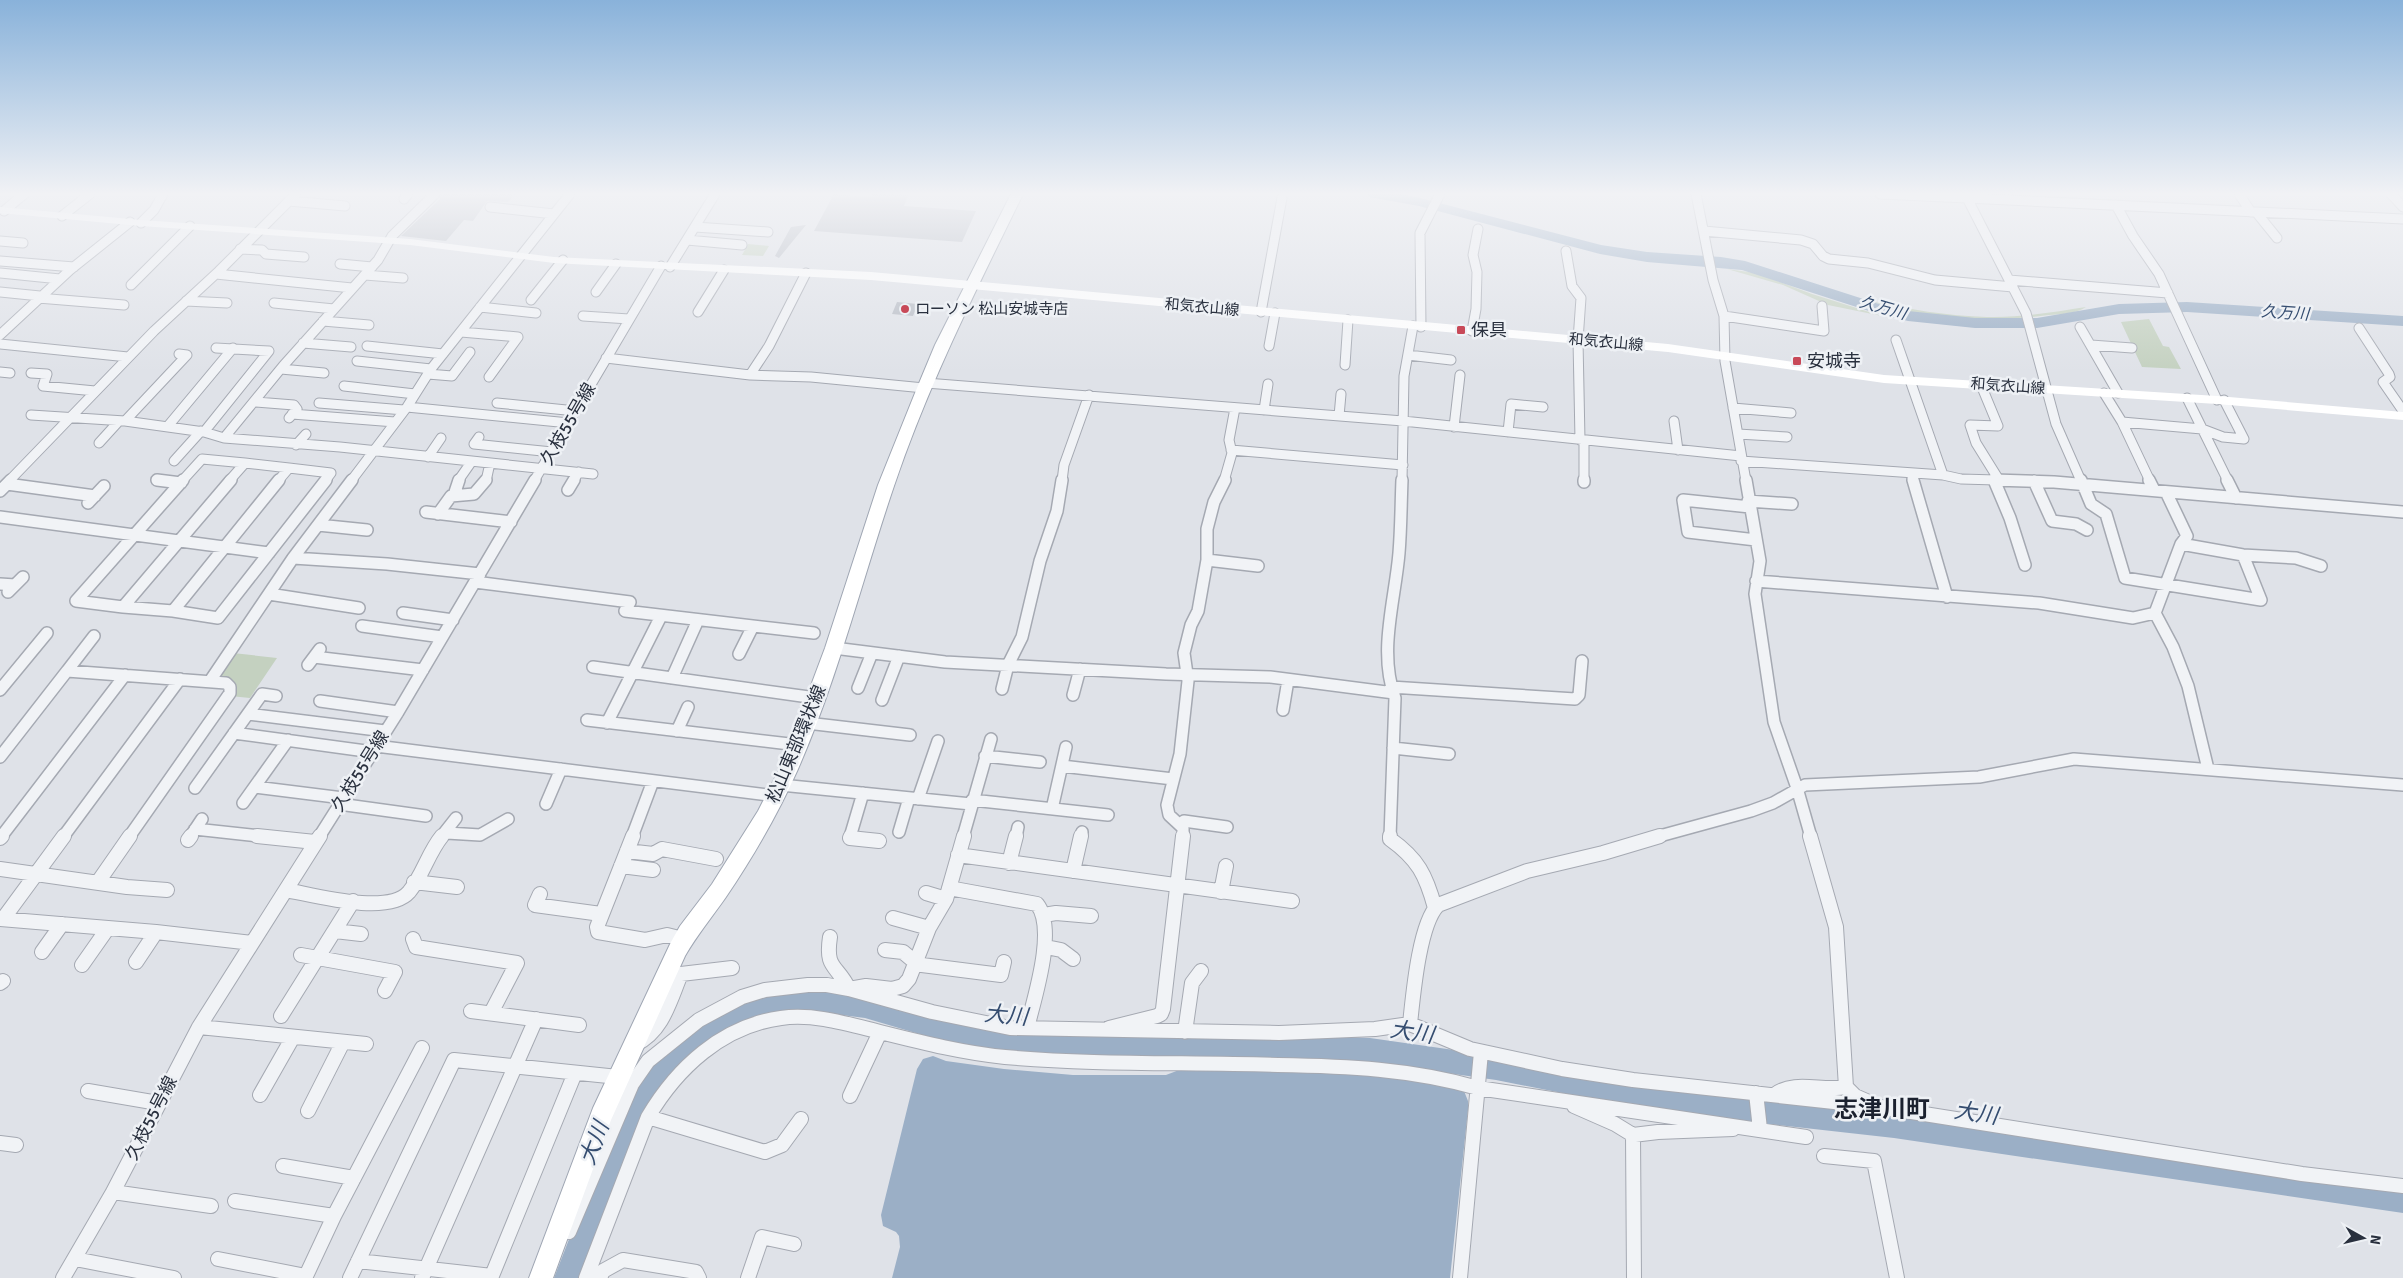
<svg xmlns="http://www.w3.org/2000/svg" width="2403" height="1278" viewBox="0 0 2403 1278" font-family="Signika,'Noto Sans JP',sans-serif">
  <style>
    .green { fill: #c4d1c0 }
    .water { fill: #9bafc6 }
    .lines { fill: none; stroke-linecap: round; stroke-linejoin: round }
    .river { fill: #9bafc6; fill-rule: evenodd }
    .building { fill: #b6bbc4 }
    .street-far2-casing { stroke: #a5a9b2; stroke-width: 11 }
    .street-far1-casing { stroke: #a5a9b2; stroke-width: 14 }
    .street-casing { stroke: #a5a9b2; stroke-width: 16 }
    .primary-casing { stroke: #9fa6b3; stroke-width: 2 }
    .street-far2 { stroke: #f1f3f6; stroke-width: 9 }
    .street-far1 { stroke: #f1f3f6; stroke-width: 11 }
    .street { stroke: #f1f3f6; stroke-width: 14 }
    .secondary { fill: #fff; fill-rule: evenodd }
    .primary { fill: #fff; fill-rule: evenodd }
    .poi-dot { fill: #c84958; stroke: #eef1f5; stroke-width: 2 }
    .labels { text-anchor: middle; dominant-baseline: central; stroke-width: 5; stroke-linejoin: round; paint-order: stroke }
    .far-street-label { font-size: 15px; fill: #29303e; stroke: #eef1f5 }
    .far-poi-label { font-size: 15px; fill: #29303e; stroke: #eef1f5; text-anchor: start }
    .far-water-label { font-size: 16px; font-style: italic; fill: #354d70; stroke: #eef1f5 }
    .poi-label { font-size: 18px; fill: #29303e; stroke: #eef1f5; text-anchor: start }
    .street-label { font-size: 18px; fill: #29303e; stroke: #eef1f5 }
    .near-water-label { font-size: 22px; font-style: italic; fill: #354d70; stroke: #eef1f5 }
    .near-quarter-label { font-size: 24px; font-weight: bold; fill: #1b212f; stroke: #eef1f5 }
  </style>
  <rect width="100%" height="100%" fill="#dfe2e8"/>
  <path class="green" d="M748,244L769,246L763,256L742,255Z
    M1727,269L1756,273L1812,294L1882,316L1828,305L1783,285Z
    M1870,301C1908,309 1947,316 1987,317C2020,318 2054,312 2086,307C2076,314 2061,314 2049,315C1989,323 1926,321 1870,301Z
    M2149,319L2163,346L2169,347L2181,369L2142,367L2121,322Z
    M233,653L277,658L250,698L230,696L232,692L216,679Z"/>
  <path class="water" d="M933,1056L946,1061L1004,1069L1073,1075H1166L1187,1067C1280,1070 1373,1069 1464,1091L1468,1101V1110L1450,1278H892L900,1247L899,1236L896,1232L883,1226L881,1215L917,1069L923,1059Z"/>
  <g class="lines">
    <path class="river" d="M1367,194H1401L1420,198L1601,245L1647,252L1721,257L1745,261L1882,305L1908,311L1975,318H2037L2119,304L2187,302L2403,316V326L2187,312L2119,314L2037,328H1975L1908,321L1872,312L1742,270L1647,262L1600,254L1419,206L1369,197Z
      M795,985L865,994L953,1020L998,1028L1160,1035H1295L1370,1038L1496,1056L1654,1085L1894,1112L2403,1187V1213L1894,1138L1654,1111L1496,1080L1370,1062L1295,1059H1160L998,1052L953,1044L865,1018L795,1009L765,1014L742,1021L693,1054L664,1081L642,1117L582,1278H554L623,1100L646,1063L675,1036L726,1003L765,990Z"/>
  </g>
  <path class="building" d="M441,194H515L508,202L487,201L473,221L464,220L446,241L401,236L440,199Z
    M834,194L871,197L872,194L908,195L904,206L976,211L962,242L814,231Z
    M806,225L779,258L775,256L791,227Z
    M897,302L918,304L913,316L892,314Z"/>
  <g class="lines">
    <defs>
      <path id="street-far2" d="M1696,194L1713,280L1724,316L1725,361L1746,481
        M1880,194L1967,198
        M2239,194L2251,212
        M2391,194L2403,207
        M404,199L408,194
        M289,201L345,206
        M2116,205L2133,236L2159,274L2217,400
        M490,207L554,214
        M4,211L24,194
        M2256,212L2277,238
        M62,216L90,194
        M141,223L154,210L163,194
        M695,227L768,232
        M1704,231L1801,240L1813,244L1823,256L1829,259L1868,263L1935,280L2013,287
        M687,240L742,245
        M0,241L23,243
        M240,249L262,250L266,254L304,257
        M1566,251L1572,286L1581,298L1578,340L1580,440
        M0,261L74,267
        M340,264L372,267
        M670,267L715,194
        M0,273L60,279
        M216,274L352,288
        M365,275L403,278
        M2009,280L2168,293
        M131,285L190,226
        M0,292L40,296
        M596,292L616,264
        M38,298L124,305
        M531,300L563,260
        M186,301L227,303
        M274,303L334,309
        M480,307L536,313
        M698,312L724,270
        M1261,312L1282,198
        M583,316L629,319
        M1724,316L1824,331L1822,306
        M323,321L369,325
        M1421,327L1420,233L1440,194
        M2080,327L2118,393
        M2359,328L2389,374L2390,377L2383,382L2403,411
        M1472,331L1476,309L1477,272L1473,255L1478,229
        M461,332L518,337L489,377
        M0,335L70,270L130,222
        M1896,340L1943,475
        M303,343L351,347
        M0,344L128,357
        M2091,345L2132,348
        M367,346L443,354
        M1269,346L1275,313
        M1408,355L1451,360
        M606,358L750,375L811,377L924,388
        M357,361L431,369
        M1345,365L1348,320
        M281,369L324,373
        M0,372L10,373
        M31,373L47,374L43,386L95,391
        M428,374L452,376L470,352
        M750,375L769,346L806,273
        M926,383L1403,421L1741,456
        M1981,385L1998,426L1970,425L1976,443L1999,480
        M344,386L415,394
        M2104,393L2122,422L2150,481
        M2187,398L2228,481
        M256,402L294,405L297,409L289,418
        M319,403L404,410
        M497,403L576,411
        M407,407L569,423
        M1733,408L1791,413
        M1264,410L1268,384
        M292,414L395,422
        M31,415L125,421L204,432L224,438L340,447L593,474
        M1339,416L1341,394
        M125,421L187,355L179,354
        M1674,421L1678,450
        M2122,422L2202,429L2223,437L2244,439L2224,400
        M168,426L233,348
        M1454,427L1460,375
        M204,432L269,351L216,348
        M1508,432L1511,404L1543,407
        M1738,434L1787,437
        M479,437L474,444L552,452
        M224,438L283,366L378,260L392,236L435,194
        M1584,440V481
        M99,443L119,421
        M296,445L306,434
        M1231,450L1403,465
        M428,457L441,438
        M174,461L201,431
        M1741,461L1943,475L1961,479L2032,481
        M1911,473L1913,481
        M157,480L167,481
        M9,481L154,331L219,271L296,194
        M182,481L202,459L245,463
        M229,481L245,463L289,468
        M278,481L289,468L331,473L325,481
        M351,481L407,407L431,369L570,194
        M458,481L472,461
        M486,481L490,463
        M534,481L661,266
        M573,481L579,472
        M1062,481L1064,465L1089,395
        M1224,481L1232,453L1229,440L1235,408
        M1402,481L1404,376L1413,326
        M2081,481L2056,424L2026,313L1967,198L2403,219"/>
      <path id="street-far1" d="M157,480L181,483
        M279,480L173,611L218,618L326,480
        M1584,480V482
        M1746,480L1760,561L1755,594L1774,722L1797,788L1811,837
        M1913,480L1947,597
        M1994,480L2054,482L2403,512
        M1994,480L2010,518L2025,565
        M2081,480L2091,504L2106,514L2125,578L2261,600L2243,555
        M2149,480L2154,490
        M2227,480L2236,498
        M2034,481L2052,521L2076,524L2087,530
        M7,484L95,496
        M568,490L574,480
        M0,491L11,480
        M454,495L459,480
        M1748,501L1792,504
        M88,503L104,486
        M1750,507L1683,500L1688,532L1756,540
        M426,512L511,522
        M438,514L451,496L474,494L486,480
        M0,517L269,553
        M318,525L367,530
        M2181,544L2243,555L2296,558L2321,566
        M293,558L387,564L480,574
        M1207,560L1258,566
        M1756,581L2039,603L2133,618L2155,613
        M475,582L630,602L625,611L814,633
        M0,584L15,585
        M8,592L23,577
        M269,594L359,608
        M123,607L76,601L183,480
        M173,611L123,607L231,480
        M403,613L453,620
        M2155,613L2173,647L2188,686L2208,769
        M2155,613L2181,544L2187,536L2166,492
        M362,626L442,637
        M834,648L945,662L1166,674L1270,677L1394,693
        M739,654L753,626
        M314,657L423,670
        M308,665L320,649
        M593,667L816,698
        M67,671L94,636
        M672,678L698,620
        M210,681L293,558L352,480
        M1391,687L1575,699L1579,695L1582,661
        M858,688L872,653
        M1002,689L1008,665L1022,637L1040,561L1057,511L1062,480
        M0,690L47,633
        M1073,695L1080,669
        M882,700L899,656
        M320,701L398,712
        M1283,710L1288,680
        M248,714L385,731
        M587,720L798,745
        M607,723L661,616
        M807,723L910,735
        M677,731L688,707
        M234,733L373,752
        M376,746L776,796
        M1393,748L1449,754
        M985,756L1040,762
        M0,757L67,671L226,683L230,687V693L129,837
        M1062,766L1173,779
        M781,785L971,804
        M255,787L343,798
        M195,788L262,694L276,696
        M918,799L938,741
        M972,800L1108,815
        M243,803L288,740
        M339,804L426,816
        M546,804L561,769
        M1052,809L1066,747
        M1180,824L1184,821L1227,827
        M195,829L269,837
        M899,832L909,798
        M447,833L480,835L508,819
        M1,837L125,675
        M63,837L180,679
        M190,837L202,819
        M319,837L398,712L535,480
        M441,837L456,818
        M632,837L653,781
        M850,837L863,793
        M963,837L991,739
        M1016,837L1018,827
        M1081,837L1082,832
        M1183,837V828L1169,815L1167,805L1180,754L1188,681L1184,653L1191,625L1198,611L1207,560V529L1214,502L1225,480
        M1390,837L1395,698C1378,651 1395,601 1399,553C1401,529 1401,504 1402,480
        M1656,837L1751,811L1773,803L1805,785L1979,777L2074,759L2403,785"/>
      <path id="street" d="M257,836L315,842
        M633,836L597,927L598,932L645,940L667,935L683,939
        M851,836L850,838L879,841
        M1390,836V839C1418,859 1426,875 1435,908
        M0,838L2,836
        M188,840L191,836
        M627,851L653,854L662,849L716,859
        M958,855L1292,901
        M1009,863L1016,836
        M621,866L653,870
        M0,869L127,887L167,890
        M1073,871L1081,836
        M98,882L130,836
        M414,882L457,887
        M949,888L1037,904C1057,929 1034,999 1027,1028
        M286,890C314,895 388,916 409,892C423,875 428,853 442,836
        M1221,892L1226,866
        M926,893L946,899
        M540,894L535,905L601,914
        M1044,915L1056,913L1091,916
        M893,918L929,928
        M0,919L156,932L252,943
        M3,919L64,836
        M335,931L361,934
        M830,937C825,970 837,964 849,989L866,986L892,989L903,986L909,979L929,928L946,899L964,836
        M413,939L416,947L517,963L491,1013
        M1046,947L1061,950L1073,959
        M885,950L903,952L915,962
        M42,952L62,924
        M301,955L395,972L385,991
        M136,962L156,932
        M914,964L1001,975L1004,962
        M82,965L108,928
        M0,983L3,981
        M471,1011L579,1025
        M281,1016L353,901
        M1410,1024C1413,996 1419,924 1438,905L1527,871L1603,853L1660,836
        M199,1027L366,1044
        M1109,1028L1157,1016L1161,1014L1163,1009L1183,836
        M1185,1032L1192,983L1201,971
        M636,1044C663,1031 670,1000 681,974L732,968
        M1846,1087L1855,1096L1880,1107L2302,1174L2403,1186
        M88,1091L158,1103
        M1756,1093L1760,1129
        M260,1095L293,1037
        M1774,1095C1795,1079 1822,1092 1846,1087L1836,927L1810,836
        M850,1096L880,1032
        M1574,1106L1615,1124L1633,1135L1658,1132L1733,1129
        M308,1111L343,1042
        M648,1117L765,1152L782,1145L801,1119
        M1633,1135L1634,1278
        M0,1143L16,1145
        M1824,1156L1874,1161L1897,1278
        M283,1166L354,1178
        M113,1192L211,1206
        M235,1201L334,1216
        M569,1232L632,1084L648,1061L699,1020L742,997L765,990L808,985H827L849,989L932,1012L1010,1028L1279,1033L1375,1029L1410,1024L1470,1049L1562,1069L1633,1080L1880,1107
        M75,1259L174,1278
        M218,1259L306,1276
        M358,1261L492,1276
        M63,1278L113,1192L199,1027L320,836
        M305,1278L334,1216L422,1048
        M350,1278L454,1060L618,1077
        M422,1278L536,1019
        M491,1278L575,1073
        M586,1278L648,1117C677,1068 722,1026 781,1018C815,1013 851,1025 884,1033C924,1043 964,1053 1005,1057C1096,1065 1187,1062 1278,1065C1346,1066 1412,1069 1478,1088L1806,1137
        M600,1278L603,1271L623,1260L696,1272L699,1278
        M748,1278L762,1237L794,1244
        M1460,1278L1481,1052"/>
      <path id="primary" d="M1011,194H1023C976,290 928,385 894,486C862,580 838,678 798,769C778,814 753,857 726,897C712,917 697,935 685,956L611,1120L553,1278H529L593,1108L671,942L680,926L712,884L758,811L780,768L825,648L878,485L917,388L935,345Z"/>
    </defs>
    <use href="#street-far2" class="street-far2-casing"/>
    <use href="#street-far1" class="street-far1-casing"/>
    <use href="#street" class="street-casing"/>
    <use href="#primary" class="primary-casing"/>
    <use href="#street-far2" class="street-far2"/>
    <use href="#street-far1" class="street-far1"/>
    <use href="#street" class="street"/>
    <path class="secondary" d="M0,207L141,220L410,239L554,257L871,272L1668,344L1884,375L2217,396L2403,412V420L2217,404L1884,383L1668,352L871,280L554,263L410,245L141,226L0,213Z"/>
    <use href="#primary" class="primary"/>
  </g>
  <linearGradient id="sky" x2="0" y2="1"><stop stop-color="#89b2da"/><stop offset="0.52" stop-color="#f1f2f5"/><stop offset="1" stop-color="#f1f2f5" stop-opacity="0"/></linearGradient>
  <rect width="2403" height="373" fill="url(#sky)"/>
  <g class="poi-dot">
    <circle cx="905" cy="309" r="5"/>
    <rect x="1456" y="325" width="10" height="10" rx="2.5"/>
    <rect x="1792" y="356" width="10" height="10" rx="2.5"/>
  </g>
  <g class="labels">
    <g class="far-street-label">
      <text transform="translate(1202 307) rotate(5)">和気衣山線</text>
      <text transform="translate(1606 342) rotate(5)">和気衣山線</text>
      <text transform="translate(2008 386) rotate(4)">和気衣山線</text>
    </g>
    <g class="far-poi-label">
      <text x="915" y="309">ローソン 松山安城寺店</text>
    </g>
    <g class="far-water-label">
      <text transform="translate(1883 308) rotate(16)">久万川</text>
      <text transform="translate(2285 313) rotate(4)">久万川</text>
    </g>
    <g class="poi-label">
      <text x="1471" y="330">保具</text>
      <text x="1807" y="361">安城寺</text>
    </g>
    <g class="street-label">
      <text transform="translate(568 424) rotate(-60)">久枝55号線</text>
      <text transform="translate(796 744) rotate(-67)">松山東部環状線</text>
      <text transform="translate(360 771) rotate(-58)">久枝55号線</text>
      <text transform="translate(151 1118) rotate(-63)">久枝55号線</text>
    </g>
    <g class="near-water-label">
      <text transform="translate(1006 1015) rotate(5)">大川</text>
      <text transform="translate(1412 1032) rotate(8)">大川</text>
      <text transform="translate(1976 1113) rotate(8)">大川</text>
      <text transform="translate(594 1143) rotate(-69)">大川</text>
    </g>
    <g class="near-quarter-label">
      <text x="1882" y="1109">志津川町</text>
    </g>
  </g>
  <g transform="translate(2363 1238) rotate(98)" stroke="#eef1f5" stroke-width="4" paint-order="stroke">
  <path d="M0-4L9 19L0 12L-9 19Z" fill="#29303e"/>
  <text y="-8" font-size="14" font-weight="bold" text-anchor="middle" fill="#29303e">N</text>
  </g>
</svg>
